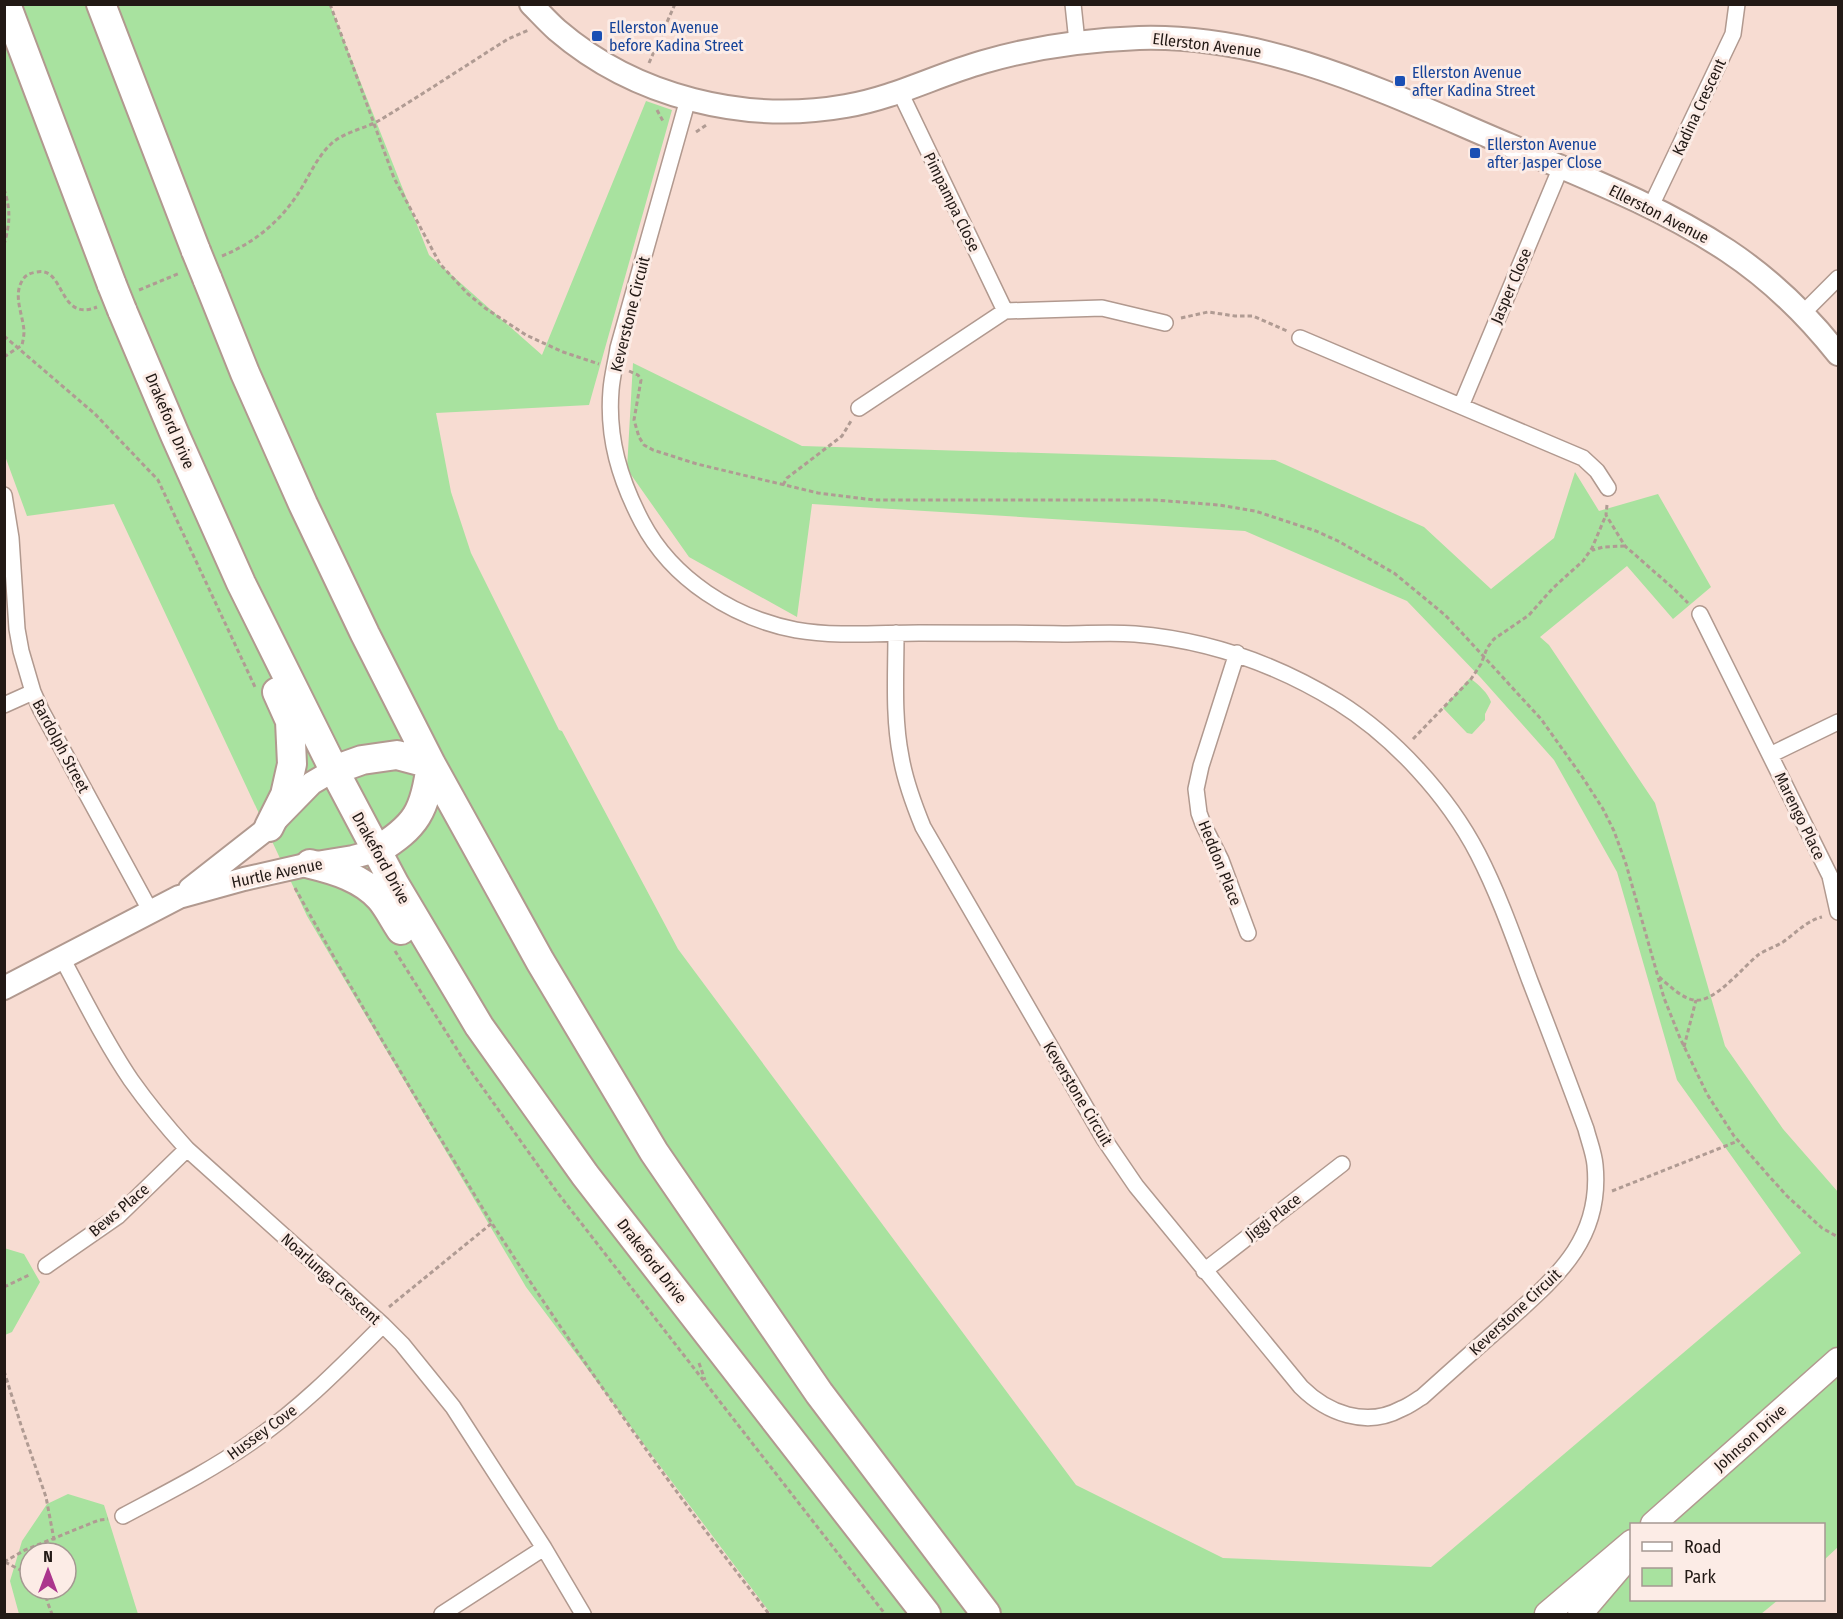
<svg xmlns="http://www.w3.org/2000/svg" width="1843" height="1619" viewBox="0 0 1843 1619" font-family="'Fira Sans Condensed',sans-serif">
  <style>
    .green { fill: #a8e29f; fill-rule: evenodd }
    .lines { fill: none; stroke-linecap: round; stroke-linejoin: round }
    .street-casing { stroke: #b1998f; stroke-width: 18 }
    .secondary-casing { stroke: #b1998f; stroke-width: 26 }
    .primary-casing { stroke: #b1998f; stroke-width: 27 }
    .highway-casing { stroke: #b1998f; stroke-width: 32 }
    .path { stroke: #b09b93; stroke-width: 3; stroke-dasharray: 4.5 3; stroke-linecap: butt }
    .street { stroke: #fff; stroke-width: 15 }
    .secondary { stroke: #fff; stroke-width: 22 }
    .primary { stroke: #fff; stroke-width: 24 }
    .highway { stroke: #fff; stroke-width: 28 }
    .highway-bridge-casing { stroke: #b1998f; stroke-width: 32; stroke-linecap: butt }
    .highway-bridge { stroke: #fff; stroke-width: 28 }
    .transit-dot { fill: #1a4fb4; stroke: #fcece6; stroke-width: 2 }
    .labels { text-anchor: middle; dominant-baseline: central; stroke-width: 6; stroke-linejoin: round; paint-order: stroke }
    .transit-label { font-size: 16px; fill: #164399; stroke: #fcece6; text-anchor: start }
    .street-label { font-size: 16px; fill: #221915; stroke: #fcece6 }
  </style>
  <rect width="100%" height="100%" fill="#f7dcd2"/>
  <path class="green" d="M5,5H330L429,255L542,355L646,101L672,110L589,405L436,413L451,492L471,553L559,730L562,731L678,949L1076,1485L1223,1558L1431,1567L1801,1253L1677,1080L1617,872L1554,760L1481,678L1407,601L1245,531L812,504L797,617L689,557L627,469L633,363L802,446L1275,460L1424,527L1491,589L1554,538L1575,472L1599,511L1658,494L1711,587L1673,619L1627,566L1540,637L1549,645L1655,803L1725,1046L1783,1129L1838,1192V1547L1824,1560V1524H1632V1600H1778L1761,1614H771L526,1287L307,916L114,504L27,516L5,456Z
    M1469,679H1471C1479,685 1488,693 1491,702L1485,714V720L1472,734L1467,733L1443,708Z
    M4,1248L24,1254L40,1282L12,1332L5,1335Z
    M68,1494L104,1505L138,1614H19L10,1581L22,1541L47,1504ZM30,1553H66V1589H30Z"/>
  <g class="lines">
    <defs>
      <path id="street" d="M1073,4L1077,42
        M900,92L1005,311
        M688,99L618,348C616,362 612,376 611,390C607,438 620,480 642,522C672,579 733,618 796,630C836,637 879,633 919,633C967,633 1015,633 1063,634C1087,634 1111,632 1135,634C1208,640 1276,664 1338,702C1394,737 1448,796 1478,854C1499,895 1514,938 1530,981C1549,1030 1568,1080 1586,1129C1589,1141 1594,1153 1595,1165C1602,1237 1560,1274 1511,1318C1481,1344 1452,1370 1422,1397C1415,1401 1409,1406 1401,1409C1366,1428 1327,1413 1301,1387L1136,1186L1104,1139L923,827C914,805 905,781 901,757C893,717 896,674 896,633
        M1651,206L1733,34L1737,4
        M1803,313L1838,278
        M1300,338L1583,458L1597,471L1608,488
        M1461,406L1561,167
        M859,408L1005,311L1102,308L1165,323
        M4,495L11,538L17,629L21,651L33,692L41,710L151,912
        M1700,614L1830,876L1838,912
        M1237,653L1201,766L1196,789L1199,813L1203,824L1221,860L1248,933
        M4,705L33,692
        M1770,755L1838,722
        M62,958C84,999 105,1042 131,1080C148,1104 167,1127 187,1149L383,1325L402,1344L453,1407L544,1548L583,1614
        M46,1266L118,1216L187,1149
        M1204,1271L1342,1164
        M123,1516C166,1493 210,1471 250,1443C299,1410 341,1367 383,1325
        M442,1614L544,1548"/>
      <path id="secondary" d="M531,4C540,13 548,22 557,30C635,97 745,124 846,106C894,98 937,75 983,62C1034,47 1086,40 1139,38C1271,34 1391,95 1509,145C1584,177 1660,206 1728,251C1770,279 1807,315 1838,354
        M190,889L269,827L312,783L334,770
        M4,988L179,897L244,879L310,864L353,857L376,851"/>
      <path id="primary" d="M1653,1524L1838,1360
        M1547,1614L1632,1542
        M1580,1614L1620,1567"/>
      <path id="highway" d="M6,4L112,285
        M101,4L196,251
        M207,278L245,373L303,504L365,634L431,764L540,961L654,1152L819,1393L986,1614
        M122,310L175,435L241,583L334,770L395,885L479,1026L585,1175L926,1614
        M334,770L362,760L397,755L431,764
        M269,827L285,795L292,764L290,721L277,692
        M376,851C417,826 425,811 431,764
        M310,864C335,870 362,878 380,898C388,907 394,920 401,930"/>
    </defs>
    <use href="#street" class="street-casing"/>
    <use href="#secondary" class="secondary-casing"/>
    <use href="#primary" class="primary-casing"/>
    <use href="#highway" class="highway-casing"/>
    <path class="path" d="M330,4L394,178L440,264L468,294L485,308L526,335L563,352L599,364
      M649,63L675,4
      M657,110L664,123
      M696,132L708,124
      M4,189C11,211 10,223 4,245
      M222,256C256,242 282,220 301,189C310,174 318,156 331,144C345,131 365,129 380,120C423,94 465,66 508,39L529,30
      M139,290L180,273
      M1181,318L1208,312L1235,316H1253L1287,331
      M4,336L95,414L158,480L255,687
      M4,357L22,345C23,341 24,336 24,331C23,315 13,296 22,281C25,275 30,273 37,272C65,266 58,323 97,307
      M629,371L638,375L641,380L634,420L639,437L644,445L653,450L697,464L818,493L874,500H1155L1219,505L1255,511L1316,531L1338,541L1394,573L1445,615L1463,634L1541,719L1583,778L1603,809L1614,831L1626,864L1664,998L1680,1038L1707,1094L1734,1136L1768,1175L1787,1196L1822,1228L1838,1237
      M783,485L787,478L842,436L851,421
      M1607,505L1606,515L1625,546L1674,589L1688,603
      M1592,548L1593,550L1603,547L1624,546
      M1413,739L1471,679L1481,664L1487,648L1494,639L1529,615L1553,588L1583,561L1592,548L1606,515
      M295,888C340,969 387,1049 434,1128C454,1160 473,1193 493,1225C580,1359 671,1488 769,1614
      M395,951L470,1070L557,1192L885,1614
      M1659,977C1669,985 1681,998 1694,1000C1714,1004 1744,966 1758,955C1765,950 1775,947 1783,942C1796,933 1806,921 1822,917
      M1684,1047L1696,1000
      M1612,1191L1738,1141
      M4,1287L31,1274
      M389,1307L492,1223
      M699,1363L705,1380
      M4,1371L21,1425L46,1497L55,1545L53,1553
      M4,1562L25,1550L99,1520L108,1519
      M5,1562L30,1575
      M46,1589L47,1601L52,1614"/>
    <use href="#street" class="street"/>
    <use href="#secondary" class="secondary"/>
    <use href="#primary" class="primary"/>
    <use href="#highway" class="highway"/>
    <defs>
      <path id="highway-bridge" d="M196,251L207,278
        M112,285L122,310"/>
    </defs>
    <use href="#highway-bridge" class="highway-bridge-casing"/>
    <use href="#highway-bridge" class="highway-bridge"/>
  </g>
  <g class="transit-dot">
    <rect x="591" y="30" width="12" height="12" rx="3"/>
    <rect x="1394" y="75" width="12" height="12" rx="3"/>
    <rect x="1469" y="147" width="12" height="12" rx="3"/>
  </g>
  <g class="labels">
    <g class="transit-label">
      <text x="609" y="27">Ellerston Avenue<tspan x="609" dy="18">before Kadina Street</tspan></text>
      <text x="1412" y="72">Ellerston Avenue<tspan x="1412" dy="18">after Kadina Street</tspan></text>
      <text x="1487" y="144">Ellerston Avenue<tspan x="1487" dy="18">after Jasper Close</tspan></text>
    </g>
    <g class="street-label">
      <text transform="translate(1207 45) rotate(7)">Ellerston Avenue</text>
      <text transform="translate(1699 107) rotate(-65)">Kadina Crescent</text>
      <text transform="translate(952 202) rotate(64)">Pimpampa Close</text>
      <text transform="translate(1659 214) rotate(27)">Ellerston Avenue</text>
      <text transform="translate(1511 286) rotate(-67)">Jasper Close</text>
      <text transform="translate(630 314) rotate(-76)">Keverstone Circuit</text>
      <text transform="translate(170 421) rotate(67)">Drakeford Drive</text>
      <text transform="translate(61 746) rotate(62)">Bardolph Street</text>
      <text transform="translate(1800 816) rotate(64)">Marengo Place</text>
      <text transform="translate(381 858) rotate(61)">Drakeford Drive</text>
      <text transform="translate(1220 863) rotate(68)">Heddon Place</text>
      <text transform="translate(277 873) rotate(-12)">Hurtle Avenue</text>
      <text transform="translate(1078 1094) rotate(59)">Keverstone Circuit</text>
      <text transform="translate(119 1210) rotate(-40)">Bews Place</text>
      <text transform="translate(1273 1217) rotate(-38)">Jiggi Place</text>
      <text transform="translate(652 1261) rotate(52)">Drakeford Drive</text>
      <text transform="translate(331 1279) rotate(42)">Noarlunga Crescent</text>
      <text transform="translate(1515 1312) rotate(-43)">Keverstone Circuit</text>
      <text transform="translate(262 1432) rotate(-36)">Hussey Cove</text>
      <text transform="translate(1750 1438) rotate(-42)">Johnson Drive</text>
    </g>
  </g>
  <rect width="1843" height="1619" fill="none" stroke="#221915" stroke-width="12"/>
  <rect x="1630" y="1523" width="195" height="78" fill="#fcece6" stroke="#a59892" stroke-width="1.5"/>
  <rect x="1642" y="1542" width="30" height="9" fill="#ffffff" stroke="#a59892" stroke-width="1.5"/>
  <text x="1684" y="1553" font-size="18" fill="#221915">Road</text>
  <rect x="1642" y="1568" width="30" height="18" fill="#a8e29f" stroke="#a59892" stroke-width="1.5"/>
  <text x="1684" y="1583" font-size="18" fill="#221915">Park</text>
  <g transform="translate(48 1571)"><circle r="28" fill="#fcece6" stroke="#a59892" stroke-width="1.5"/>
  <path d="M0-4.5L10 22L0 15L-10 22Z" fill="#ab358d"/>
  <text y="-9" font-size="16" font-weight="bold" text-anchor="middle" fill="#221915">N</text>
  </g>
</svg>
